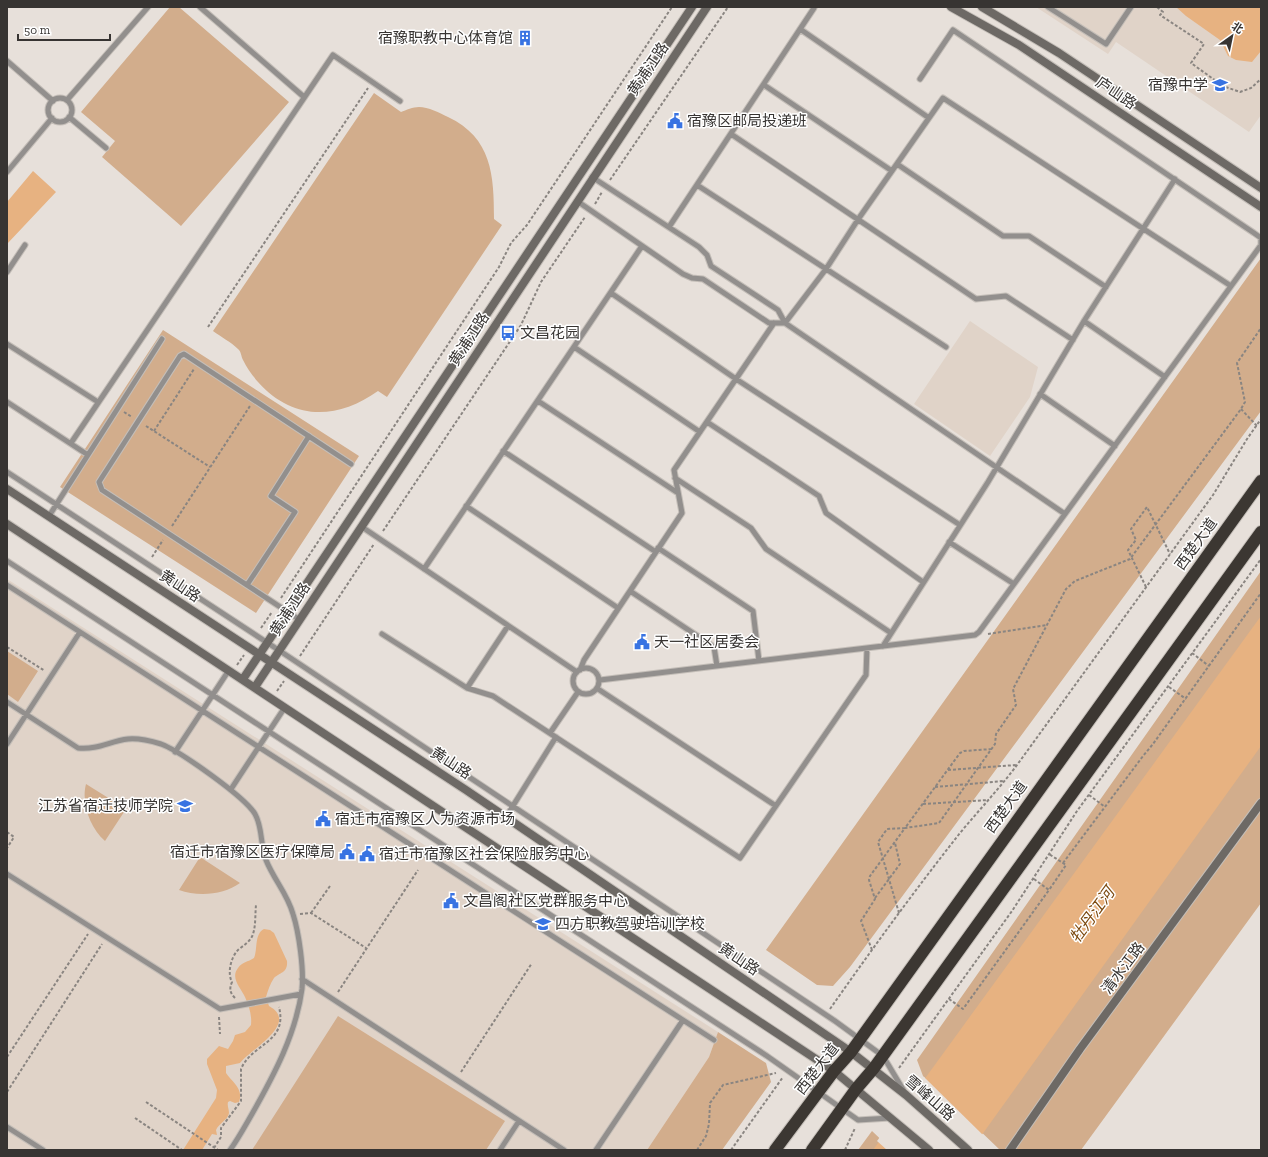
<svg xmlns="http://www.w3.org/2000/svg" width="1268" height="1157" viewBox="0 0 1268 1157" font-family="'Zilla Slab','Noto Sans SC',serif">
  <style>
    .built { fill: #e0d3c8 }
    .green { fill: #d2ad8c }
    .water { fill: #e7b281 }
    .pier { fill: #e7e0da }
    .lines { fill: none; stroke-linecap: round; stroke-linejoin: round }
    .lane-casing { stroke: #c4beb8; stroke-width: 7 }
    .secondary-casing { stroke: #c4beb8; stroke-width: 10 }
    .highway-casing { stroke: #c4beb8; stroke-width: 14 }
    .path { stroke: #8a8581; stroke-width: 2; stroke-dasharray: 3 2; stroke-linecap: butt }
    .lane { stroke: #928f8d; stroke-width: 5 }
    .secondary { stroke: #6d6965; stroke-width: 8 }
    .highway { stroke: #3c3732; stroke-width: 12 }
    .labels { text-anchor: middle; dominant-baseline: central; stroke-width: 3; stroke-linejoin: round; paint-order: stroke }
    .poi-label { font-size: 15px; fill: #373432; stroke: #fff; text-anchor: start }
    .street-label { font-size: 15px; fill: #373432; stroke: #fff }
    .water-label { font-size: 16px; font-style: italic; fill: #7a480e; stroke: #fff }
  </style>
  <rect width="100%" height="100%" fill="#e7e0da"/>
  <path class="built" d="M1036,7H1261V115L1249,132L1116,42L1108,54Z
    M970,321L1038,367L1030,397L990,456L914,404Z
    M7,579L718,1032L709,1057L647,1150H7Z"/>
  <path class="green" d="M170,7H179L289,102L181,226L102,157L115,141L81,112Z
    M374,93L401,112C406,110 413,107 419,107C428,107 440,113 448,117C492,138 494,175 494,219L502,225L387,397L378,391C337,420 293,421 258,382C252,375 247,368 243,360C241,356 241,351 238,349C231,342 221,337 213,331Z
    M1261,258V411L850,967L833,986L817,985L766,950Z
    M163,330L359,456L256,613L60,487Z
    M1261,571V903L1081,1150H1000L923,1076L917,1060Z
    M7,651L38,671L18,702L7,694Z
    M86,784L126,809L105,841C90,828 81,803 86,784Z
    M200,857L240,883C224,895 198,897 179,890Z
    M338,1016L505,1121L486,1150H252Z
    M718,1032L766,1063L771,1082L722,1150H647L709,1057Z
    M872,1131L892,1150H858Z"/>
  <path class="water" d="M1176,7H1261V51L1252,62L1236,60L1228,56L1220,40L1186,16Z
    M33,171L56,192L7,244V202Z
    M1261,616V746L971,1150H873Z
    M264,929L270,930L274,933L287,961C288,973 280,972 274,978C270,984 268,990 266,997L269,1006C300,1023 251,1049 240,1063L226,1066V1073C232,1082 244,1089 239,1102L235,1103L230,1101L228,1102C227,1106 229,1109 229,1113C228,1120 219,1123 216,1130L217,1135L212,1134L202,1150H183L216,1098L217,1090L207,1064V1059L219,1046L228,1049L233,1041L235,1035L245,1032L251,1025C252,1015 249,1006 245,997C241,988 230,978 238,968C242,962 248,962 254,958C258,949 254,934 264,929Z"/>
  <path class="pier" d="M924,1077L984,1136L974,1150H887L877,1141Z"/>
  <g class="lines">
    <defs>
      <path id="lane" d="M200,7L304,97
        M1048,7L1106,44L1131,7
        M800,29L929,118
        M7,61L53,101
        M764,85L892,171
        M48 110a12 12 0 1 1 24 0a12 12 0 1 1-24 0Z
        M67,100L148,7
        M69,117L106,148
        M731,134L976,299L1006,296L1073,340
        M897,164L1003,236H1029L1106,287
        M7,172L52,118
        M697,185L946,347
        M577,201L683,274L692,278L703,279L769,323H785L778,310L711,266L707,255L699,247L592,177
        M669,227L814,8
        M7,272L25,245
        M611,293L736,379L960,525
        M1084,321L1165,377
        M7,344L98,402
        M574,347L700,432
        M1040,394L1115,446
        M538,401L678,493
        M7,402L88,455
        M707,422L819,496L826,513L923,582
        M71,443L333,55L400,101
        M503,451L656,552
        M7,472L280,651L835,1021L883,1056L904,1091
        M675,478L751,528L766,549L891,633
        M466,506L618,608
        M1065,514L785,323L826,269L859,218L943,98L1231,286
        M49,516L162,339
        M362,527L577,672
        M949,542L1014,584
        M658,548L753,611L759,661
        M7,561L767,1056L858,1120L890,1118
        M424,569L642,246
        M7,585L714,1040
        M247,585L295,512L271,496L309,436
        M630,591L714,647L717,666
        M300,620L102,490L99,482L180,356L184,354L351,464
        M382,634L467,688L493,696L740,858L866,675L867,648
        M883,646L988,482L1084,321L1175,179
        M573 681a13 13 0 1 1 26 0a13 13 0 1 1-26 0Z
        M580,670L584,660L682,513L674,470L774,323
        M600,680L975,635L979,632L1261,245V238L1254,233L953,30L920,79
        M467,688L508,626
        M598,689L776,806
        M7,702L78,748C98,750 110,741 128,739C138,738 151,741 161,744C180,751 245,797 255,814C263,828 260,845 266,860C274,880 287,893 293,914C299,933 304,969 302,989C296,1034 274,1075 252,1114C245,1126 238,1139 230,1150
        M550,733L578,692
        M7,744L80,632
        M175,752L229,670
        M231,789L285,707
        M506,817L556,737
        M7,874L220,1009L301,994
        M302,979L564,1150
        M7,1127L43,1150
        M500,1150L519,1121
        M596,1150L683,1020"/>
      <path id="secondary" d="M951,7L1019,45L1261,207
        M982,7L1059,53L1261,188
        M7,489L466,790L851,1052L906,1095L968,1150
        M7,524L834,1071L929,1150
        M243,679L692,7
        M255,687L707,7
        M1010,1150L1080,1049L1261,803"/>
      <path id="highway" d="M775,1150L834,1071L851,1052L1261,481
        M812,1150L856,1089L874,1068L1261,532"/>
    </defs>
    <use href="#lane" class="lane-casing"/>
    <use href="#secondary" class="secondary-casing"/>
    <use href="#highway" class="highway-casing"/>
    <path class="path" d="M1157,7L1163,12L1160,15L1204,44L1191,63L1223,86L1240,92L1251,88L1261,79
      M610,180L728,7
      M595,204L602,192
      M208,327L368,88
      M1241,409L1257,426
      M124,412L132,417
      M146,426L210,467
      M154,431L194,369
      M172,526L250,406
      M383,531L521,325L541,282L585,217
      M152,557L163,540
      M1146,587L1128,550L1136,540L1131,529L1147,507L1170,554
      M281,598L499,267L511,243L527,225L672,7
      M261,628L272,612
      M988,634L1047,625
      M7,647L45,671
      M1192,653L1209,666
      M300,656L374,544
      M237,665L244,655
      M1169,687L1186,699
      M277,691L284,681
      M948,770L1016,765
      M935,787L1004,781
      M1089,795L1105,807
      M923,804L989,800
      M7,832L14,837L7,848
      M1063,863L1143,756L1153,744L1261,593
      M1034,879L1049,890L1066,865L1049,854
      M875,898L900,864L895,843
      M311,913L330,886
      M899,913L878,842L887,829L905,828L960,753L964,751L992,749
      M300,914L311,913L366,948
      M872,950L861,921L875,899L869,880L870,876L905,828L939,823L995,744L996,734L1016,705L1013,689L1066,589L1075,581L1130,559L1241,409L1245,402L1237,363L1261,328
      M338,992L418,870
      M235,998C230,993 229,989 232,982C227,973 231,957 238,950C244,945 251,941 253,934C256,925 255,914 256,905
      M949,999L963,1009L1049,890
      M830,1009C872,949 915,890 960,833C979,810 999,789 1017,765L1213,495L1247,439L1261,419
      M219,1017L220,1034
      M7,1057L88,934
      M899,1068L1012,911L1077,811L1261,559
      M461,1072L532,963
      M7,1092L102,944
      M146,1102L218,1150
      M135,1118L182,1150
      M214,1148L221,1137V1128L241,1101V1069C252,1043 288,1043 279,1007
      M697,1150L706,1136L709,1124L710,1103L723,1085L776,1073
      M731,1150L783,1077
      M845,1150L855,1128"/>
    <use href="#lane" class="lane"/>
    <use href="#secondary" class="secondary"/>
    <use href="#highway" class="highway"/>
  </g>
  <defs>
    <symbol id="building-bare" viewBox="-9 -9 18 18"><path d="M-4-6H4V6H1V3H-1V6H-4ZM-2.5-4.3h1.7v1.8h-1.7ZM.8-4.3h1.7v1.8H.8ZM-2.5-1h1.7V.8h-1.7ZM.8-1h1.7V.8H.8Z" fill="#3873e2" stroke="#fff" stroke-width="2.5" paint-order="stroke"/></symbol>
    <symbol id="school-bare" viewBox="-9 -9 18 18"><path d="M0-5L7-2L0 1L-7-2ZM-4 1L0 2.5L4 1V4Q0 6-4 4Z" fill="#3873e2" stroke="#fff" stroke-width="2.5" paint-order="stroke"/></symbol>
    <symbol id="civic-bare" viewBox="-9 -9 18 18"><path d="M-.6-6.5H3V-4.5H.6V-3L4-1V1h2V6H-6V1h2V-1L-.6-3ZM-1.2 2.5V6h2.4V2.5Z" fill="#3873e2" stroke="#fff" stroke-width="2.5" paint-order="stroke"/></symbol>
    <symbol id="bus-bare" viewBox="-9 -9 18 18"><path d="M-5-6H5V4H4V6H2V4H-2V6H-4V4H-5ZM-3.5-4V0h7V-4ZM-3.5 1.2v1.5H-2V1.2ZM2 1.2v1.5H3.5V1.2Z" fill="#3873e2" stroke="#fff" stroke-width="2.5" paint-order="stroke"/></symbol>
  </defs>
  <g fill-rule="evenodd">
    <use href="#building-bare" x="514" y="27" width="22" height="22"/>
    <use href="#school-bare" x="1209" y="74" width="22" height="22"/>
    <use href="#civic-bare" x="664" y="110" width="22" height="22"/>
    <use href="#bus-bare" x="497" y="322" width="22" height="22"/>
    <use href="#civic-bare" x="631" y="631" width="22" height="22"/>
    <use href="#school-bare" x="174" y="795" width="22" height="22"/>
    <use href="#civic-bare" x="312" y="808" width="22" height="22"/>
    <use href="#civic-bare" x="336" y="841" width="22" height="22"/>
    <use href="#civic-bare" x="356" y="843" width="22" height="22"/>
    <use href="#civic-bare" x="440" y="890" width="22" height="22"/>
    <use href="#school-bare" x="532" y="913" width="22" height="22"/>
  </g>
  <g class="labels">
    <g class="poi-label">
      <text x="513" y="38" text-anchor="end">宿豫职教中心体育馆</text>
      <text x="1208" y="85" text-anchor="end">宿豫中学</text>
      <text x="687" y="121">宿豫区邮局投递班</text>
      <text x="520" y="333">文昌花园</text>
      <text x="654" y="642">天一社区居委会</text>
      <text x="173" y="806" text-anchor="end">江苏省宿迁技师学院</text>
      <text x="335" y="819">宿迁市宿豫区人力资源市场</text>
      <text x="335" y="852" text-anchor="end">宿迁市宿豫区医疗保障局</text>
      <text x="379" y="854">宿迁市宿豫区社会保险服务中心</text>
      <text x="463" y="901">文昌阁社区党群服务中心</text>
      <text x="555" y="924">四方职教驾驶培训学校</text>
    </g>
    <g class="street-label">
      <text transform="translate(648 69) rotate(-56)">黄浦江路</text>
      <text transform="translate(1116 93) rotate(34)">庐山路</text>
      <text transform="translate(469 339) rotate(-57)">黄浦江路</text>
      <text transform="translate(1196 544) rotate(-54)">西楚大道</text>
      <text transform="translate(180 586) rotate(33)">黄山路</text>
      <text transform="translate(290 609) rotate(-57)">黄浦江路</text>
      <text transform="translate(451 763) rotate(33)">黄山路</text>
      <text transform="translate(1006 807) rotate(-54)">西楚大道</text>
      <text transform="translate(739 959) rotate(34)">黄山路</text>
      <text transform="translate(1123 968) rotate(-53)">清水江路</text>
      <text transform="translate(817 1069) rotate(-52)">西楚大道</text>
      <text transform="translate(930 1098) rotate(41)">雪峰山路</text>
    </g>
    <g class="water-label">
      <text transform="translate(1092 915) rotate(-54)">牡丹江河</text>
    </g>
  </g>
  <rect width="1268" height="1157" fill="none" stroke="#373432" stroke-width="16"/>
  <g transform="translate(1232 36) rotate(33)" stroke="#ffffff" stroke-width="3" paint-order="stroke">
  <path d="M0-3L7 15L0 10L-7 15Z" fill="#373432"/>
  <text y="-6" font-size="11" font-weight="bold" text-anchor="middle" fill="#373432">北</text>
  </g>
  <path d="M18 34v6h92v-6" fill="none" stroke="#373432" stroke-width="2"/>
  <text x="24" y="34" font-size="12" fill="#373432" stroke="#ffffff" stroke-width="3" paint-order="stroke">50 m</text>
</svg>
